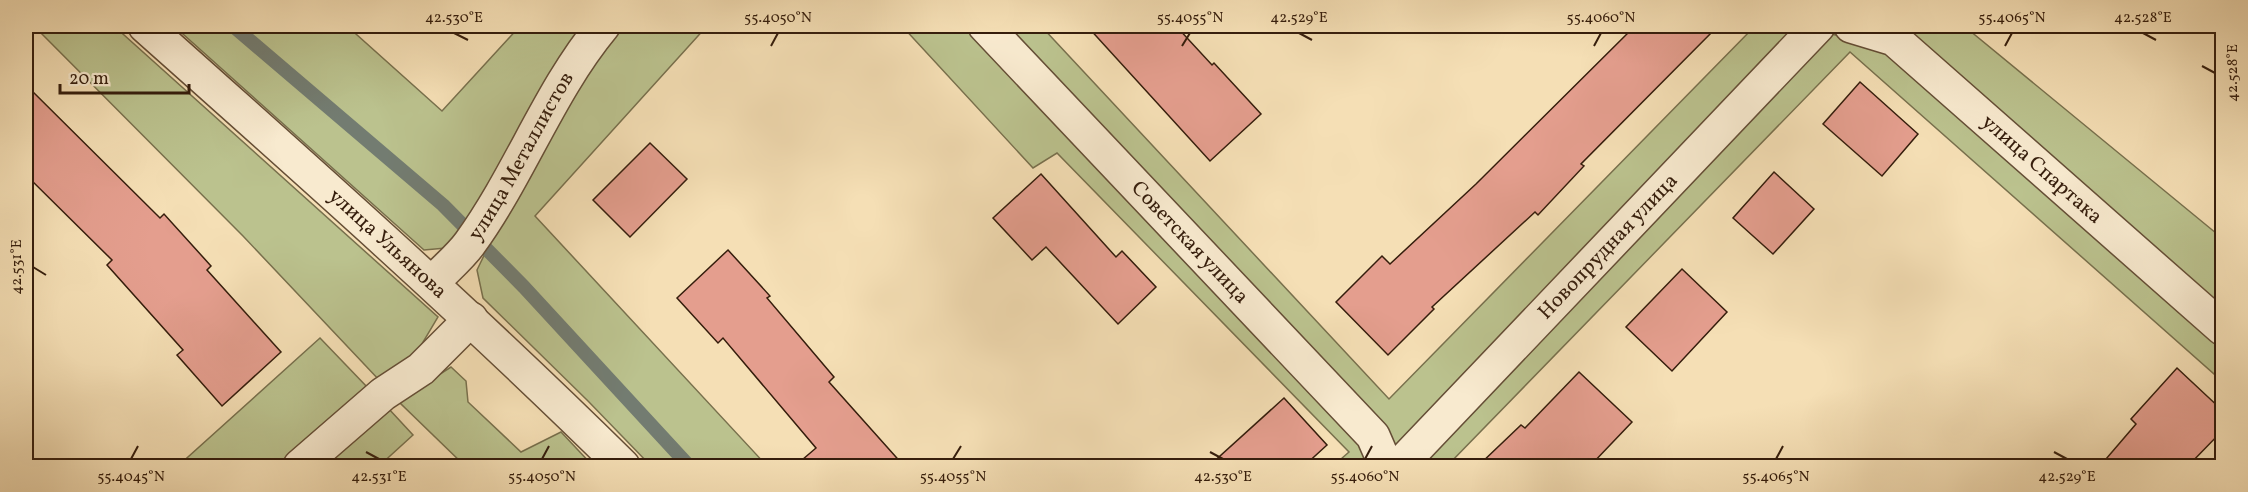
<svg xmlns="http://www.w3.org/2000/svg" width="2248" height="492" viewBox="0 0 2248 492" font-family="Vollkorn,serif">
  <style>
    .green { fill: #bbc28e; stroke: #78704d; stroke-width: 1.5 }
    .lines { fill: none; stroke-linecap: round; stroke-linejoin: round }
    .stream { stroke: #737c71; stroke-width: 14 }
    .building { fill: #e49e8e; stroke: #351d0c; stroke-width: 1.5 }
    .street-casing { stroke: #654e36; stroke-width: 36 }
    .street { stroke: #f8eacf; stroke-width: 33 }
    .ticks { fill: none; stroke: #351d0c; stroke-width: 2 }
    .labels { text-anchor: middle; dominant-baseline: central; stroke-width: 4.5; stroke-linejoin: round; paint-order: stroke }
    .street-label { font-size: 21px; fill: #351d0c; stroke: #f8eacf }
    .neatline { fill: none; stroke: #351d0c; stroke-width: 2 }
    .ticks-label { font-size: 15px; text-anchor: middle; fill: #351d0c }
  </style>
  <rect width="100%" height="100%" fill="#f5dfb5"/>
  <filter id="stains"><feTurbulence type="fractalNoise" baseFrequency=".00333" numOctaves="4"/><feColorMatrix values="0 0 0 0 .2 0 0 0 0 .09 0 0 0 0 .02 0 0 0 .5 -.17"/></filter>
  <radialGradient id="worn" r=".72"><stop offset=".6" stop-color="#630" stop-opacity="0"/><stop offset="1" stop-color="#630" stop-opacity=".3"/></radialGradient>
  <path class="green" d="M34,26H114L438,317L416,354L381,382L243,236Z
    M174,26H347L442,111L520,26H592L463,235L446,248L424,250Z
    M616,26H707L535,216L767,466H651L588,401L483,298L477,270L517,187Z
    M902,26H973L1364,441L1373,466H1333L1349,452L1057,153L1033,168Z
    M999,26H1041L1389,399L1755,26H1804L1395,457Z
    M1902,26H1964L2222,238V311Z
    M1830,34L1859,39L1880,47L2222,343V381L1850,52L1447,466H1417Z
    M320,338L368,388L279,466H178Z
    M451,367L466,381L468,402L521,452L561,432L593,466H465L398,401Z
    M388,408L413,435L379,466H321Z"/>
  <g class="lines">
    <path class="stream" d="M233,26L443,205L524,287L689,466"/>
  </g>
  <path class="building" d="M1087,26H1176L1212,65L1214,63L1261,114L1210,161Z
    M1635,26H1718L1581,164L1584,166L1538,215L1535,212L1432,307L1434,309L1388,355L1336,302L1382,256L1390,264L1476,184Z
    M1860,82L1918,134L1882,176L1823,124Z
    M26,85L160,218L164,214L211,266L207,270L281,352L222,406L177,355L183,350L107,265L112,260L26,175Z
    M650,143L687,179L630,237L593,200Z
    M1774,172L1814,209L1773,254L1733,218Z
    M1041,174L1116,257L1122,251L1156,287L1118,324L1046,247L1032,260L993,218Z
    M728,250L770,296L767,298L834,377L829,382L904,466H795L816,448L723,338L718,343L677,298Z
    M1682,269L1727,312L1672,371L1626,327Z
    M2177,368L2223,411V430L2188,466H2100L2136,424L2131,419Z
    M1579,372L1632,422L1590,466H1478L1521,425L1525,428Z
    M1284,398L1327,445L1304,466H1209Z"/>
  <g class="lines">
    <defs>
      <g id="street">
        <path id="s1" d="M145,26C307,170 469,314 623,466"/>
        <path id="s2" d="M985,26L1373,436L1386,466"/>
        <path id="s3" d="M1851,26L1894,39L2222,328"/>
        <path id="s4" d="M432,283C444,270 460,257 470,243C520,174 549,91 603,26"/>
        <path d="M300,466L383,394L421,369L471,319"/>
        <path id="s5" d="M1399,466L1818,26"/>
      </g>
    </defs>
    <use href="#street" class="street-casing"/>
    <use href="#street" class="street"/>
  </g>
  <path class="ticks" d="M454,33L468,40M1299,33L1312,40M2143,33L2156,40M771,46L778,33M1182,46L1190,33M1594,46L1601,33M2005,46L2012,33M2202,66L2215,73M33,267L46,275M366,452L379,459M1210,452L1223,459M2054,452L2067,459M131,459L138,446M542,459L549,446M953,459L961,446M1365,459L1372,446M1776,459L1783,446"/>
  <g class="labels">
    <g class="street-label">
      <text stroke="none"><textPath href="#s4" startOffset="156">улица Металлистов</textPath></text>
      <text stroke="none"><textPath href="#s3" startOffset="242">улица Спартака</textPath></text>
      <text stroke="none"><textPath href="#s1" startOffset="326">улица Ульянова</textPath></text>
      <text stroke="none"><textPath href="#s2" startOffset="298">Советская улица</textPath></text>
      <text stroke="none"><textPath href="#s5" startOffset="303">Новопрудная улица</textPath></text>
    </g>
  </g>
  <rect width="2248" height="492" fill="none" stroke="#f5dfb5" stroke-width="66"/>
  <path d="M60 84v9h129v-9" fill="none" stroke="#351d0c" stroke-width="3"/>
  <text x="69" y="84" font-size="18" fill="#351d0c" stroke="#f8eacf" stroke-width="4.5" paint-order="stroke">20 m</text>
  <rect x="33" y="33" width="2182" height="426" class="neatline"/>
  <g class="ticks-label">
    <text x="454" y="22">42.530°E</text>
    <text x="778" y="22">55.4050°N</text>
    <text x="1190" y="22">55.4055°N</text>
    <text x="1299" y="22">42.529°E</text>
    <text x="1601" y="22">55.4060°N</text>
    <text x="2012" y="22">55.4065°N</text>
    <text x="2143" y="22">42.528°E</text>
    <text transform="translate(2232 73) rotate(-90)" y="5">42.528°E</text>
    <text transform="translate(16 267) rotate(-90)" y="5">42.531°E</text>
    <text x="131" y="481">55.4045°N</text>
    <text x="379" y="481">42.531°E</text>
    <text x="542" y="481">55.4050°N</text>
    <text x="953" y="481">55.4055°N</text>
    <text x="1223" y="481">42.530°E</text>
    <text x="1365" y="481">55.4060°N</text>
    <text x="1776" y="481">55.4065°N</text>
    <text x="2067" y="481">42.529°E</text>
  </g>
  <rect width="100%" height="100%" filter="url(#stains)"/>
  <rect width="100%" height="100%" fill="url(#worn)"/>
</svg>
